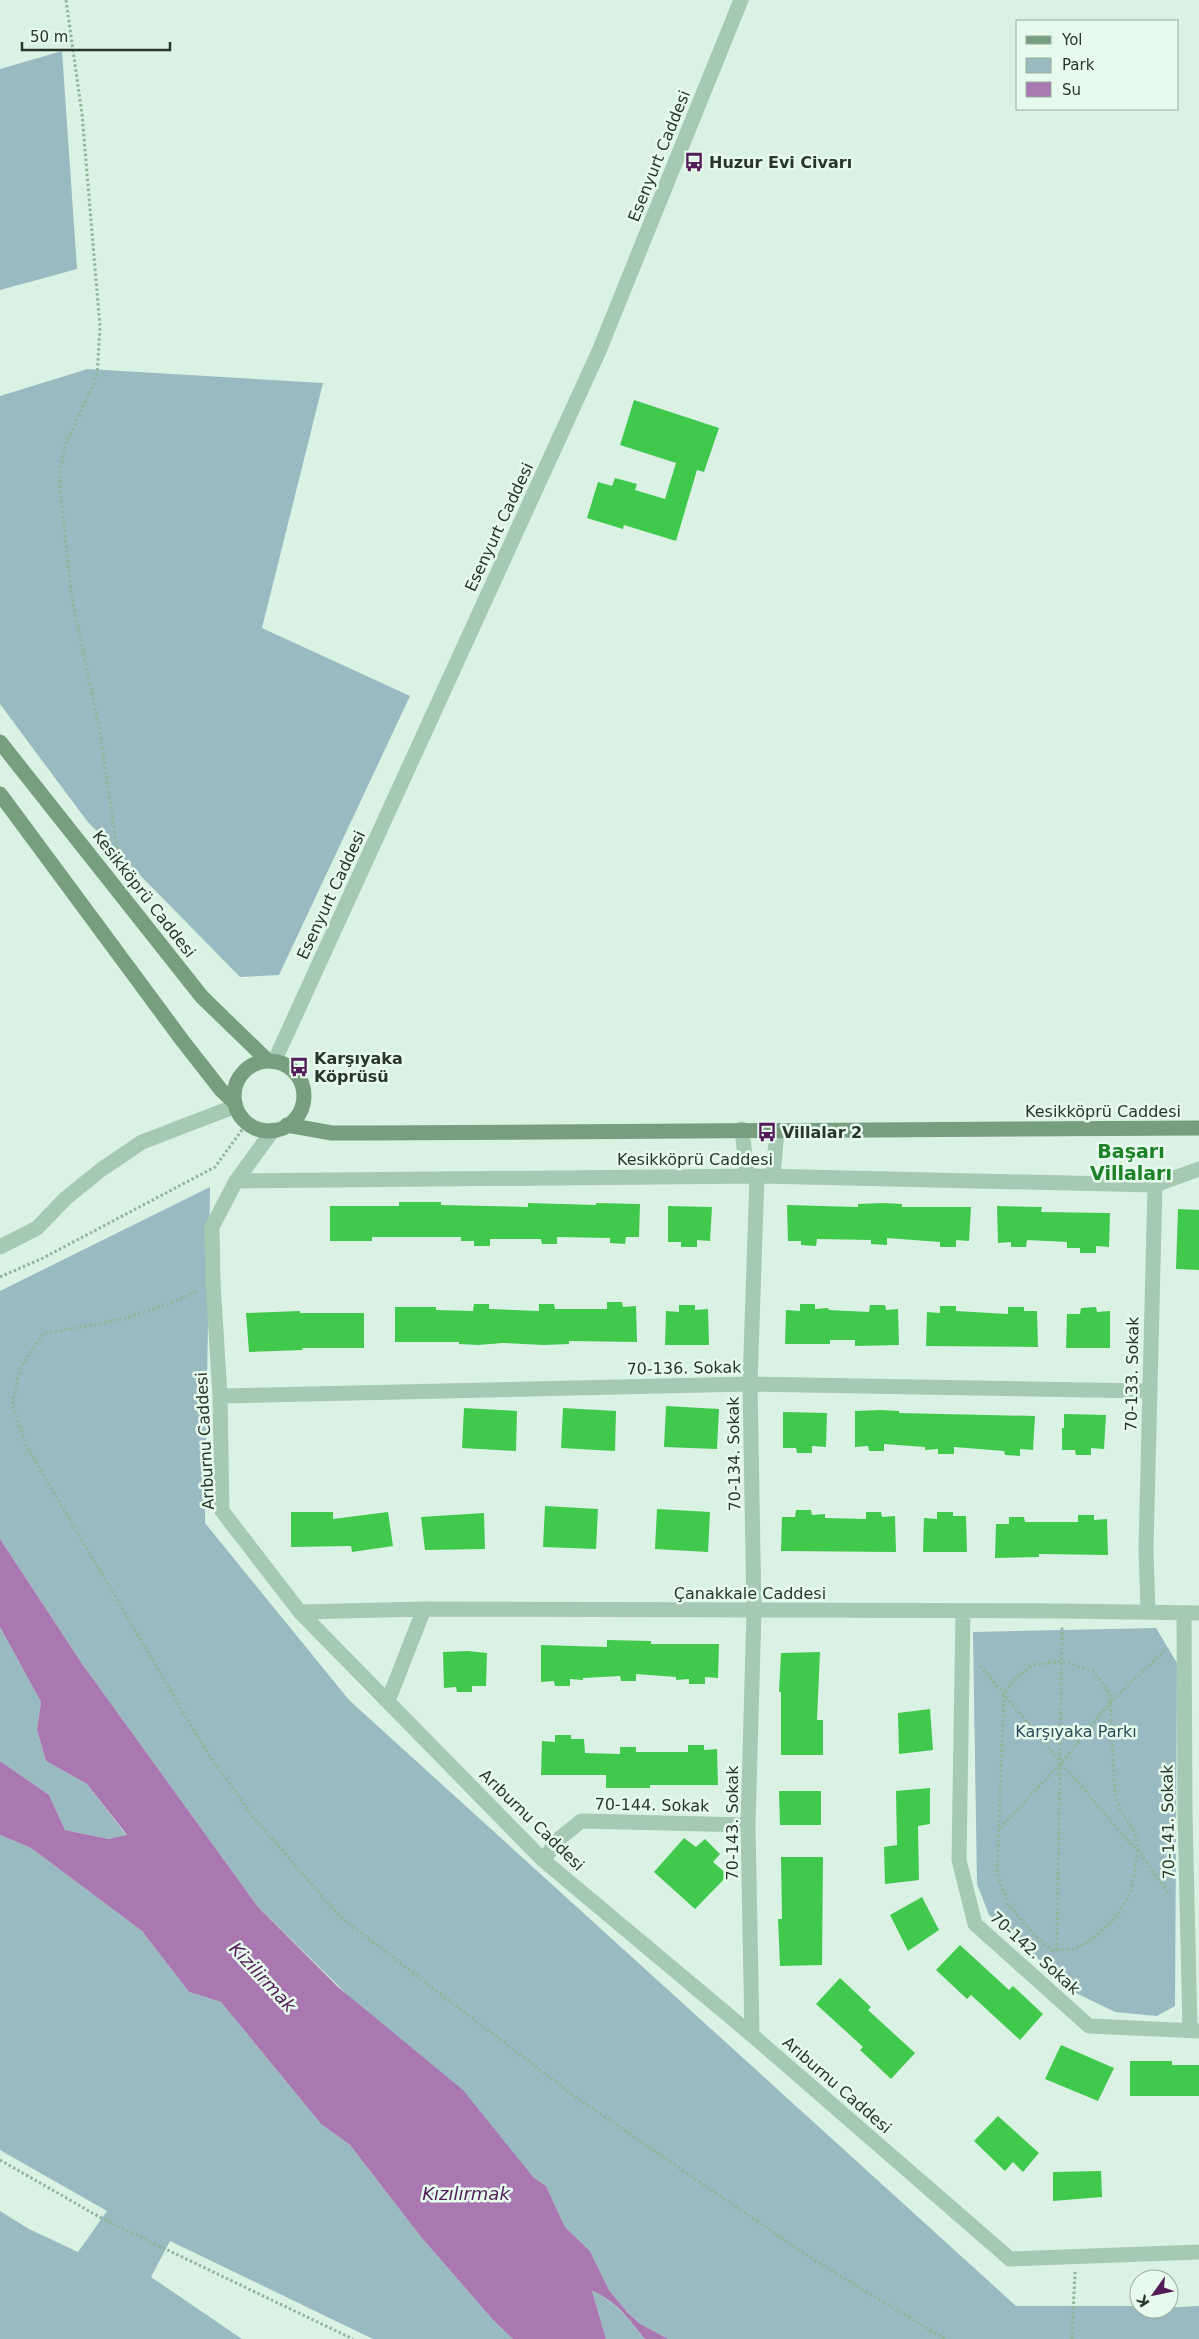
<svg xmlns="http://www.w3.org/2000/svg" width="1199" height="2339" viewBox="0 0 1199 2339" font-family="'DejaVu Sans',sans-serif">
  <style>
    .green { fill: #99bac1 }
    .water { fill: #aa78b0 }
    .building { fill: #41c94e }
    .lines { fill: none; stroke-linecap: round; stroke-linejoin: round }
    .path { stroke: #90b69a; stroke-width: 3; stroke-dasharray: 2.5 2.5; stroke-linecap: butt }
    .street { stroke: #a5cab1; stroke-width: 15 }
    .secondary { stroke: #779e7f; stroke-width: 15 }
    .labels { text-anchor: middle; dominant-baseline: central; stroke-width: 5; stroke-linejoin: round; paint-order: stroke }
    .street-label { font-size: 16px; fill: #273629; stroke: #e6faee }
    .poi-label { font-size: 16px; font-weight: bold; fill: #273629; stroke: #e6faee; text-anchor: start }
    .park-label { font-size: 16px; fill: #2a4b55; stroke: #e6faee }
    .water-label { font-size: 18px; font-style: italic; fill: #531b58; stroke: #e6faee }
    .quarter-label { font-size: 19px; font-weight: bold; fill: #1d8126; stroke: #e6faee }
  </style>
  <rect width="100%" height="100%" fill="#daf2e3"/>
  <path class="green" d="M62,51L77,269L0,290V69Z
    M88,369L323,383L262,628L410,696L279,975L240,977L87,821L0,704V396Z
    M210,1187L205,1523L349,1700L1016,2306H1139V2309L1199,2306V2339H668L639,2323L627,2312L609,2290L590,2251L565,2227L546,2186L533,2177L258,1907L83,1665L0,1539V1291Z
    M0,1627L41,1702L37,1730L46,1761L87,1784L127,1836L109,1839L65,1830L49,1795L0,1761Z
    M1156,1628L1177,1663L1175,2006L1157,2016L1115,2012L1076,1993L989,1915L977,1884L973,1632Z
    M0,1835L31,1848L142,1931L189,1992L221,2002L321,2124L350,2145L421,2237L494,2321L513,2339H373L170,2241L151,2277L242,2339H0V2211L29,2229L78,2252L107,2211L0,2150Z
    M592,2291C615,2300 629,2320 645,2339H606Z"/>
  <path class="water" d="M0,1539L83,1665L258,1907L338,1987L463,2090L533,2177L546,2186L565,2227L590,2251L609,2290L627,2312L639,2323L668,2339H645C629,2320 616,2300 592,2291L606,2339H513L494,2321L421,2237L350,2145L321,2124L221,2002L189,1992L142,1931L31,1848L0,1835V1761L49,1795L65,1830L109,1839L127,1835L87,1784L46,1761L37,1730L41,1702L0,1627Z"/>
  <path class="building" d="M634,400L719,428L704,472L697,470L676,541L624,525L623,529L587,518L598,482L612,486L615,478L637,484L635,490L665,499L676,463L620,445Z
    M399,1202H441V1205L528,1207V1203L596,1205V1203L640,1204L639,1237H626L625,1244L610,1243V1238L557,1237V1244H542L541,1239H490V1246H474V1241H461V1237H372V1241H330V1206H399Z
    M883,1203L902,1204V1207H971L969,1241L956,1240V1247H940V1242L887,1238V1245L871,1244V1240L817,1239L816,1246L801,1245V1241H788L787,1205L858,1207V1204Z
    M668,1206L712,1207L710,1241L697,1240V1247H681V1242H668Z
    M997,1206L1042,1207L1041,1212L1110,1213L1109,1247L1096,1246V1253H1080V1248H1067V1242L1027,1240L1026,1247H1011V1242L998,1243Z
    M1178,1209L1199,1210V1270L1176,1269Z
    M607,1302H622L623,1307L636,1306L637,1342L569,1341V1344L544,1345L503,1343L478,1345L459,1344V1342H395V1307H436V1310L473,1311L474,1304H489V1309L539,1311V1304H554L555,1309H607Z
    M800,1304H815V1309L828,1308L829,1310L869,1312L870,1305H885L886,1310L898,1309L899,1345L855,1346V1340H830V1344H785L786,1310L800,1311Z
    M679,1305H695V1310L708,1309L709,1345H665L666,1311L679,1312Z
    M940,1306H956V1311L1008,1314V1307H1024V1311H1037L1038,1347L926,1346L927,1312L940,1313Z
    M1096,1307L1097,1312L1110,1311V1348H1066L1067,1314H1080L1081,1308Z
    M300,1311V1313H364V1348H302L303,1350L249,1352L246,1313Z
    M666,1406L719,1409L717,1449L664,1447Z
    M464,1408L517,1411L516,1451L462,1448Z
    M563,1408L616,1411L615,1451L561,1448Z
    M880,1410L899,1411V1413L1035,1416L1033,1450L1020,1449V1456L1005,1455L1004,1451L954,1447V1454H938V1449L925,1450V1447L884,1444V1451H869L868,1446L855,1447V1411Z
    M783,1412L827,1413L826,1447L812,1446V1453H797L796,1448H783Z
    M1064,1414L1106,1415L1104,1449L1091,1448V1455H1076L1075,1450H1062V1428H1064Z
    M545,1506L598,1509L596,1549L543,1547Z
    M657,1509L710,1512L708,1552L655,1549Z
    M796,1510H811L812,1515L825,1514V1518L866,1519V1512H881L882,1517L895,1516L896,1552L781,1551L782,1517H795Z
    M291,1512H333V1519L388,1512L393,1546L352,1552L351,1546L291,1547Z
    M937,1512H953V1516H966L967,1552H923L924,1518L937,1519Z
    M484,1513L485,1549L425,1550L421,1517Z
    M1078,1515H1094V1520L1107,1519L1108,1555L1039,1554V1557L995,1558L996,1524H1009V1517H1024L1025,1522H1078Z
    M607,1640L651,1641V1644H719L718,1678L705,1677V1684H689V1679L676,1680V1677L636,1674V1681H621L620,1676L583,1678V1680L570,1679V1686H555L554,1681L541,1682V1645L607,1647Z
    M468,1651L487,1653L486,1686H472V1692H457L456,1687L444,1688L443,1652Z
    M820,1652L817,1720H823V1755H781V1692H779L781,1653Z
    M930,1709L933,1750L899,1754L898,1713Z
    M555,1735H571V1739H584L585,1753L620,1754V1747H636V1752H688V1745H704V1750L717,1749L718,1785H650V1788H606V1775H541L542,1741L555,1742Z
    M930,1788V1824L918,1826L919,1880L885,1884L884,1847L897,1845L896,1791Z
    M779,1791H821V1825H780Z
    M684,1838L696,1847L705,1839L720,1854L713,1862L728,1875L695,1909L654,1872Z
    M781,1857H823L822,1965L780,1966L778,1919H782Z
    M922,1897L939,1930L908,1951L890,1915Z
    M960,1945L1009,1990L1013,1986L1043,2014L1020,2040L971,1995L967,1999L936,1970Z
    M840,1978L871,2007L868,2010L915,2053L891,2079L860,2050L863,2047L816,2004Z
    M1061,2045L1114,2068L1098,2101L1045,2079Z
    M1130,2061H1172V2065H1199V2096H1130Z
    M998,2116L1039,2153L1023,2172L1013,2162L1005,2171L974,2141Z
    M1101,2171L1102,2197L1053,2201V2172Z"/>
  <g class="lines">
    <path class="path" d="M66,0L82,114L100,327L97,376L65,446L59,477L71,593L99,727L117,848L113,859
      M0,1277L43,1258L215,1167L247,1123
      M196,1291C149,1316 97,1325 44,1333L20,1369L12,1404L27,1447L205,1749L254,1818L340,1917L577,2098L814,2260L945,2339
      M980,1666L1061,1762
      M1062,1762L1110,1703L1167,1648
      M1000,1828L1061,1763L1137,1851
      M1138,1851V1844L1133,1830L1121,1812L1115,1795L1110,1694L1093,1671L1061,1661L1033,1665L1013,1681L1004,1694L997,1874L1008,1904L1039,1940L1052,1950L1073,1949L1089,1942L1117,1916L1131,1891L1138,1851L1170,1895
      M1057,1950L1062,1626
      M0,2160L103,2219L353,2339
      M1072,2339L1075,2272"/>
    <path class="street" d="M274,1062L599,351L741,0
      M742,1129L747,1176
      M273,1130L236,1181L212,1227L213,1282L220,1396L222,1511L300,1612L543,1860L752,2035L1010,2259L1199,2252
      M773,1176L777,1130
      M236,1181L757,1176L1155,1185
      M0,1247L37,1228L66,1198L102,1169L142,1142L236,1106
      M220,1396L750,1384L1149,1391
      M963,1611L959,1860L975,1924L1089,2026L1199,2031
      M1148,1611L1146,1549L1155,1185L1199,1169
      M300,1612L424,1609L1062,1611L1199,1613
      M1184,1613L1185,1813L1190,2030
      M388,1701L424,1609
      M543,1860L560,1838L581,1821L748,1825
      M752,2035L748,1825L754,1611L750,1384L757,1176"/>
    <path class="secondary" d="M0,742L202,997L268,1061
      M0,794L182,1040L221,1090L235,1103
      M234 1096a35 35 0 1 1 70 0a35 35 0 1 1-70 0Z
      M287,1125L332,1133H370L1199,1128"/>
  </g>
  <defs>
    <symbol id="bus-bare" viewBox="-9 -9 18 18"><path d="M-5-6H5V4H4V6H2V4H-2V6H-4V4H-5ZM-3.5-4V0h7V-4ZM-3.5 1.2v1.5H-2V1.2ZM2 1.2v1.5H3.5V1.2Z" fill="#531b58" stroke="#e6faee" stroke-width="2.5" paint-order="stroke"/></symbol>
  </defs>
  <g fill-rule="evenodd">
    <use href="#bus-bare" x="680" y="148" width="28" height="28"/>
    <use href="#bus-bare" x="285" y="1053" width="28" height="28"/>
    <use href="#bus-bare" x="753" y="1118" width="28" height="28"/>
  </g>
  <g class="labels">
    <g class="street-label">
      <text transform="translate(659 156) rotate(-68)">Esenyurt Caddesi</text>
      <text transform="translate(499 527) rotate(-65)">Esenyurt Caddesi</text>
      <text transform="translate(144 894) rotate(52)">Kesikköprü Caddesi</text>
      <text transform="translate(331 895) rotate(-65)">Esenyurt Caddesi</text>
      <text x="1103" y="1111">Kesikköprü Caddesi</text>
      <text x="695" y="1159">Kesikköprü Caddesi</text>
      <text transform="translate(684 1368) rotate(-1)">70-136. Sokak</text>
      <text transform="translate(1132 1374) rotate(-89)">70-133. Sokak</text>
      <text transform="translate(205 1441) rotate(-93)">Arıburnu Caddesi</text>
      <text transform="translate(734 1454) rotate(-91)">70-134. Sokak</text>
      <text x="750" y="1593">Çanakkale Caddesi</text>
      <text transform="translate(652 1805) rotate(1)">70-144. Sokak</text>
      <text transform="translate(532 1820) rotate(44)">Arıburnu Caddesi</text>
      <text transform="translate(1168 1822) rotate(-91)">70-141. Sokak</text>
      <text transform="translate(732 1823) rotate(-90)">70-143. Sokak</text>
      <text transform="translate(1035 1953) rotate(42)">70-142. Sokak</text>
      <text transform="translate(837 2085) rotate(41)">Arıburnu Caddesi</text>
    </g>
    <g class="poi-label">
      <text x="709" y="162">Huzur Evi Civarı</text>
      <text x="314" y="1058">Karşıyaka<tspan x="314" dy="18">Köprüsü</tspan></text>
      <text x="782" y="1132">Villalar 2</text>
    </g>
    <g class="park-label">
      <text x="1076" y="1731">Karşıyaka Parkı</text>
    </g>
    <g class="water-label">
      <text transform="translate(263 1977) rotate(47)">Kizilirmak</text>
      <text x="466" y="2193">Kızılırmak</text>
    </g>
    <g class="quarter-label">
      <text x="1131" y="1151">Başarı<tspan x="1131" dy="22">Villaları</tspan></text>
    </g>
  </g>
  <rect x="1016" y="20" width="162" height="90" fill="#e6faee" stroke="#9aac9f"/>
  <rect x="1026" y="36" width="25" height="8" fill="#779e7f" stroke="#9aac9f"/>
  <text x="1062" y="45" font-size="15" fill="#273629">Yol</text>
  <rect x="1026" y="58" width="25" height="15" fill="#99bac1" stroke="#9aac9f"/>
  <text x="1062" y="70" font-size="15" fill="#273629">Park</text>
  <rect x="1026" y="82" width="25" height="15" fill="#aa78b0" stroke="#9aac9f"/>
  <text x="1062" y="95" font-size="15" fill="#273629">Su</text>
  <g transform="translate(1154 2294) rotate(237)"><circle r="24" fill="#e6faee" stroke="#9aac9f"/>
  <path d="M0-4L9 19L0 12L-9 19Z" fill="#531b58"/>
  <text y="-8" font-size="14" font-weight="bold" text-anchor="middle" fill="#273629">K</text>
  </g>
  <path d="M22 42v8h148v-8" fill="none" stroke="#273629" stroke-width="2.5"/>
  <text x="30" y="42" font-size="15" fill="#273629" stroke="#e6faee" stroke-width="4" paint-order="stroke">50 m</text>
</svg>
